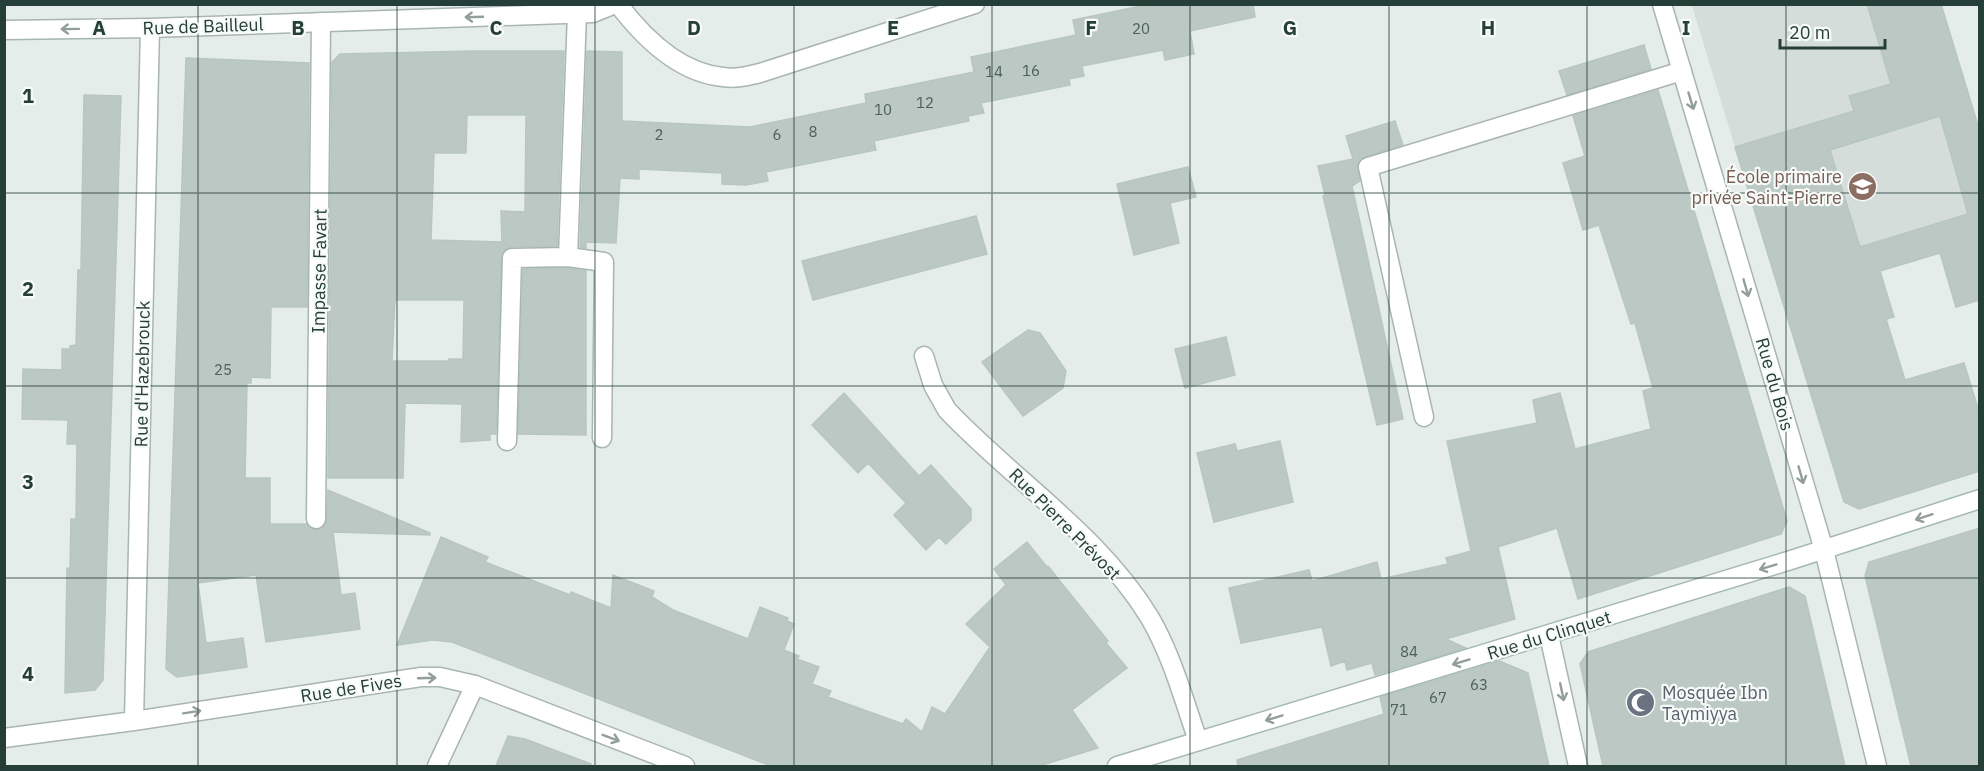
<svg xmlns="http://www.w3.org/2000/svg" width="1984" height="771" viewBox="0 0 1984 771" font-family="'IBM Plex Sans',sans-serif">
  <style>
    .built { fill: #d4ddd9 }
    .building { fill: #bbc8c3; stroke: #b8c6c1; stroke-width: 1.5; fill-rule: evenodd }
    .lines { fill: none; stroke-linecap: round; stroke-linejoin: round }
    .lane-casing { stroke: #a8b5b1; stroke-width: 21 }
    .street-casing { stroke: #a8b5b1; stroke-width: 21 }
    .secondary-casing { stroke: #a5b8b2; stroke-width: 21 }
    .lane { stroke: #fff; stroke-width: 18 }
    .street { stroke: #fff; stroke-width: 18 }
    .secondary { stroke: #fff; stroke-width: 18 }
    .oneway { stroke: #929e9c }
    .grid { fill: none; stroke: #263e38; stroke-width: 1.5; stroke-opacity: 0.55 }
    .labels { text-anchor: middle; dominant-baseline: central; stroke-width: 4.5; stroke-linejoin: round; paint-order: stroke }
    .number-label { font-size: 15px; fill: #4b605b }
    .street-label { font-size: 18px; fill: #263e38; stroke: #f6faf8 }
    .education-label { font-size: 18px; fill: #785e54; stroke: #f6faf8; text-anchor: end }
    .worship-label { font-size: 18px; fill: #5b616d; stroke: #f6faf8; text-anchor: start }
    .grid-label { font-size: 20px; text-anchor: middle; font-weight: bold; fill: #263e38; stroke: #f6faf8; stroke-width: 4.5; stroke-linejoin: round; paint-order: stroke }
  </style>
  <rect width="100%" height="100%" fill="#e5edea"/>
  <path class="built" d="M1698,4L1941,5L1979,131V241L1782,301L1692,6Z"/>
  <path class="building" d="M1150,4H1253L1255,17L1190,31L1194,54L1165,60L1163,50L1082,66L1084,76L1069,79L1070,85L981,103L984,113L968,116L969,121L874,141L876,150L766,172L768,181L746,185L722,184V173L639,169V179L620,178L616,243L586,242V248L580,247L587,51L622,52V121L750,127L866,103L865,94L974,72L971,57L1076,35L1073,20Z
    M1867,4H1941L1980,132V300L1956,307L1940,253L1880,271L1894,317L1886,319L1905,380L1964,363L1980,415V471L1859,509L1844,502L1735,147L1854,111L1849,96L1891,84ZM1940,116L1968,214L1860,247L1830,150Z
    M1644,45L1651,69L1567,95L1559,71Z
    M473,51H564L557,246L512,247L506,249L502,253L496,434H490V440L461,442L462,404L405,403L403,478H328L332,62L340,54ZM467,115H526L525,212L501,211L502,242L431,240L434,153H466ZM395,300H464L463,359H449V361H392Z
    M186,58L309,63L307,307H271L270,378L251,377V383H247L245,478H270V524H306L315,530L322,528L327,519L328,490L430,533V535L333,532L341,595L355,593L360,629L266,642L256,575L198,583L206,643L243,638L247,667L177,677L166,669Z
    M1658,90L1787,521L1781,534L1578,599L1557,528L1498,547L1515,619L1446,639L1466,648L1375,675L1372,663L1347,670L1345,661L1331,666L1322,627L1241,643L1229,588L1309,570L1312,581L1377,562L1381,579L1448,564L1446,558L1471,551L1447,441L1537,423L1533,400L1560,393L1575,449L1651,429L1643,391L1653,388L1635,323L1631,324L1599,225L1583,230L1563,163L1585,156L1573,116Z
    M84,95L121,96L103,680L95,690L65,693L67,568L70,569L71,519H76L77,444H67L68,420L22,419L23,369L62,370V349H70V346L76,345L78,270H81Z
    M1395,121L1403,145L1360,159L1357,164L1360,181L1352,186L1403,419L1377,425L1323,196L1325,195L1318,166L1353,159L1346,136Z
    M1188,167L1196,197L1170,203L1179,243L1134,255L1117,184Z
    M976,216L987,254L813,300L802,261Z
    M567,268L586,271V435L518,434L523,269Z
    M1028,330L1040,333L1066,371L1063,388L1023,416L982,362Z
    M1226,337L1235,375L1185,388L1175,349Z
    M844,393L919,476L931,465L971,509V520L946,544L939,537L926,550L894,515L906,503L868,463L858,473L812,425Z
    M1280,441L1293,502L1214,522L1197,453L1235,444L1237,451Z
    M1980,528V766H1911L1865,576L1869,562Z
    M441,537L488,557L485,562L570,595L571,592L611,608L613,575L654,591L652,597L673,610L748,639L760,607L788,618L787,621L794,624L784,650L799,656L797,659L819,667L812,684L831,691L828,697L903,724L906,719L922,732L932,707L945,714L990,647L966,624L1006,585L994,569L1027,542L1047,567L1048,566L1108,641L1106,643L1127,668L1072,710L1098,748L1039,766H771L452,642L433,640L397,645Z
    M1789,587L1805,596L1845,766H1603L1580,664L1588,652Z
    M1499,661L1528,673L1549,766H1238L1237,760L1384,714L1380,697Z
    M508,736L525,739L591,764L590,766H496Z"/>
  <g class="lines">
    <defs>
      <path id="lane" d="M577,13L568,257L604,262L602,438
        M1424,417L1368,167L1682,71
        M507,441L512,258L568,257
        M316,519L321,22
        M437,766L475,685"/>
      <path id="street" d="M618,4C643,37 679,73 723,77C736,79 748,76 760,73L975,4
        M1662,4L1824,550L1877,766
        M4,30L150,28L593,13L615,4
        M924,356L933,385L947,410C1013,480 1099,534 1150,618C1172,656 1184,700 1198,741
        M1549,635L1578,766
        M134,721L150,28
        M4,738L134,721L421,677H440L475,685L685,766"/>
      <path id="secondary" d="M1117,766L1791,560L1980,499"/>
    </defs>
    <use href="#lane" class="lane-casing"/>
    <use href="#street" class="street-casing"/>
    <use href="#secondary" class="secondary-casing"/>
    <use href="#lane" class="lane"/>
    <use href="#street" class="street"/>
    <use href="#secondary" class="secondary"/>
  </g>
  <defs><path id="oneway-shaft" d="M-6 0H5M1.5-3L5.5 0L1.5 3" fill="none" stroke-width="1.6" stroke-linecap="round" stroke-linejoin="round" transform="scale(1.5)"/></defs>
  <g class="oneway">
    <use href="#oneway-shaft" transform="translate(474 17) rotate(178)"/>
    <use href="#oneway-shaft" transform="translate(70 29) rotate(179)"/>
    <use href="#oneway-shaft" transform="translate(1691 101) rotate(73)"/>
    <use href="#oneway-shaft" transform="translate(1746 288) rotate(74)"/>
    <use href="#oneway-shaft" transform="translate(1801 475) rotate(74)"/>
    <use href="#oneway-shaft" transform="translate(1924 517) rotate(162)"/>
    <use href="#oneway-shaft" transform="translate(1768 567) rotate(163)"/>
    <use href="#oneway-shaft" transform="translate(1461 662) rotate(163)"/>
    <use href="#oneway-shaft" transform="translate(427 678) rotate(-2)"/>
    <use href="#oneway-shaft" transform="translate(1562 692) rotate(78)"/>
    <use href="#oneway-shaft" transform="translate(192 712) rotate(-9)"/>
    <use href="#oneway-shaft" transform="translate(1274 718) rotate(163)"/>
    <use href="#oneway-shaft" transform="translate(611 738) rotate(21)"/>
  </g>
  <path class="grid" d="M198,4V766M397,4V766M595,4V766M794,4V766M992,4V766M1190,4V766M1389,4V766M1587,4V766M1786,4V766M4,193H1980M4,386H1980M4,578H1980"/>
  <defs>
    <symbol id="school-disc" viewBox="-11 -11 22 22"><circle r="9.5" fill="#8d6e63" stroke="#f6faf8"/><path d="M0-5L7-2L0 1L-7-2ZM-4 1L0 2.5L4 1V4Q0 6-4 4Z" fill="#fff"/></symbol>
    <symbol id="mosque-disc" viewBox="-11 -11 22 22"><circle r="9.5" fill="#6b7280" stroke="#f6faf8"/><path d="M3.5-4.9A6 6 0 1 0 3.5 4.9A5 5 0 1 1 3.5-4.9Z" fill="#fff"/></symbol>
  </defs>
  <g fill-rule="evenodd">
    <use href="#school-disc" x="1846" y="170" width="33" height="33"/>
    <use href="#mosque-disc" x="1624" y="686" width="33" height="33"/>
  </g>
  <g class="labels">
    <g class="number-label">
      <text x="1141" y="28">20</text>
      <text x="1031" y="70">16</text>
      <text x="994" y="71">14</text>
      <text x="925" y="102">12</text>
      <text x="883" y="109">10</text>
      <text x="813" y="131">8</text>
      <text x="659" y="134">2</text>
      <text x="777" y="134">6</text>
      <text x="223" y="369">25</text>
      <text x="1409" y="651">84</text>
      <text x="1479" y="684">63</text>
      <text x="1438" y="697">67</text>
      <text x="1399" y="709">71</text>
    </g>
    <g class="street-label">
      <text transform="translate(203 26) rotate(-2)">Rue de Bailleul</text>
      <text transform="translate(319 271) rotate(-89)">Impasse Favart</text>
      <text transform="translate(142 374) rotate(-89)">Rue d'Hazebrouck</text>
      <text transform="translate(1775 384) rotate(74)">Rue du Bois</text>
      <text transform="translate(1065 524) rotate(45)">Rue Pierre Prévost</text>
      <text transform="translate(1549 635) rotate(-17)">Rue du Clinquet</text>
      <text transform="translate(351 688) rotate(-9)">Rue de Fives</text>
    </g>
    <g class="education-label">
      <text x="1842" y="176">École primaire<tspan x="1842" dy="21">privée Saint-Pierre</tspan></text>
    </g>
    <g class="worship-label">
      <text x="1662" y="692">Mosquée Ibn<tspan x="1662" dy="21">Taymiyya</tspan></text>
    </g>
  </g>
  <g class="grid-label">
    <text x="99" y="35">A</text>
    <text x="298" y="35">B</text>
    <text x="496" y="35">C</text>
    <text x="694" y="35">D</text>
    <text x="893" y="35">E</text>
    <text x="1091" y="35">F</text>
    <text x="1290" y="35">G</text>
    <text x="1488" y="35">H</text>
    <text x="1686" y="35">I</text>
    <text x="28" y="103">1</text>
    <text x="28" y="296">2</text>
    <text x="28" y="489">3</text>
    <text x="28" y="681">4</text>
  </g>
  <rect width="1984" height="771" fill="none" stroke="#263e38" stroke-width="12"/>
  <path d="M1780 39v9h105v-9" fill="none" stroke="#263e38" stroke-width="3"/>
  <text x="1789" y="39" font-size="18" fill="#263e38" stroke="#f6faf8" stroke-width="4.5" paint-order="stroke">20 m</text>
</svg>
